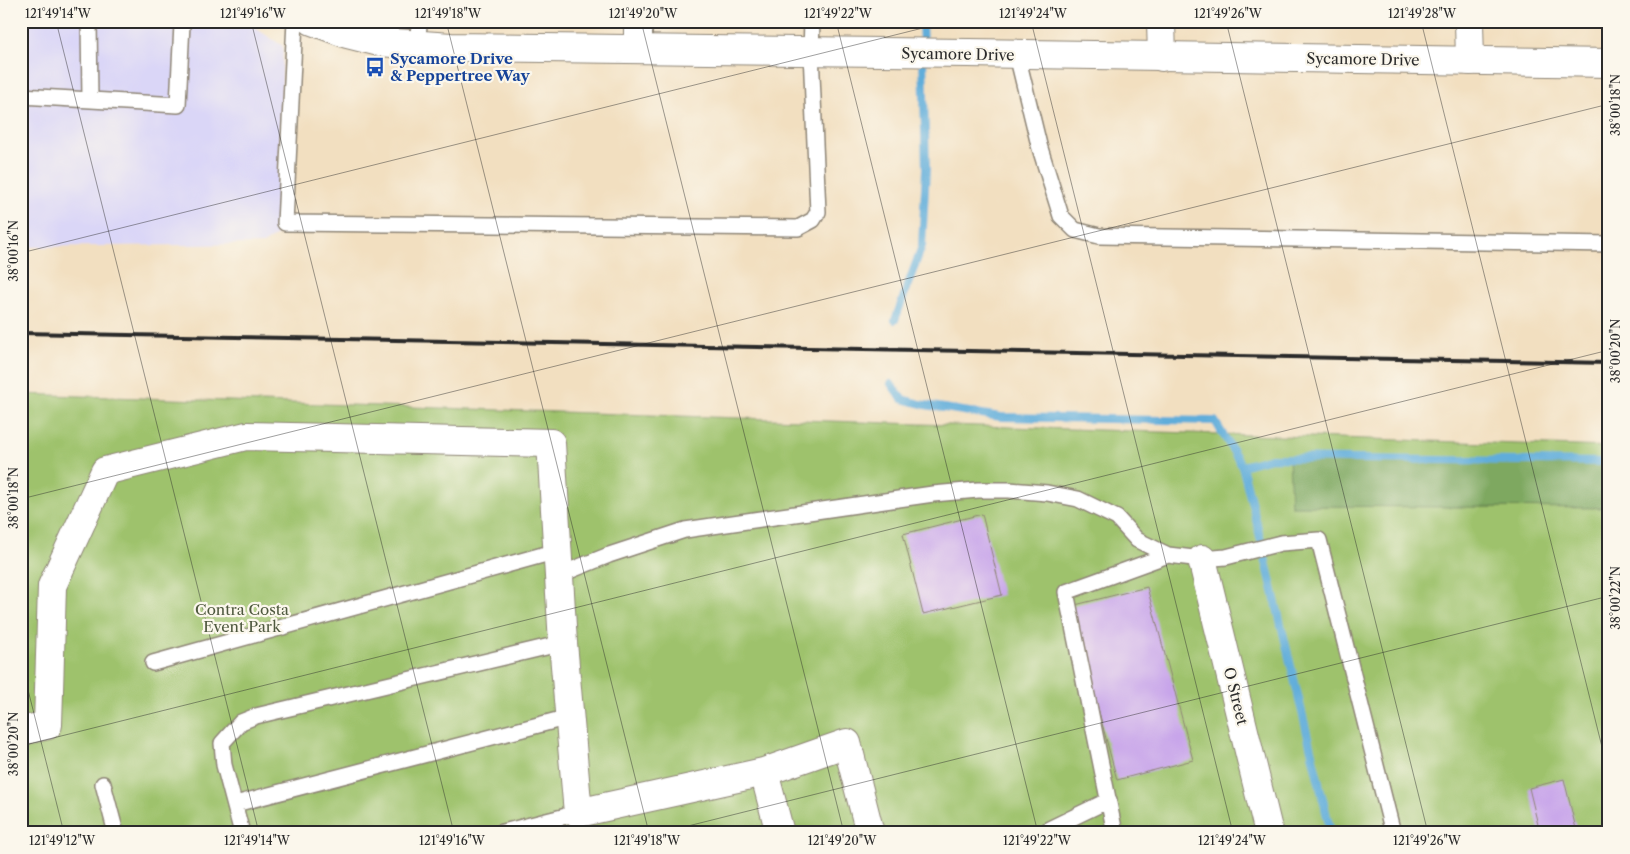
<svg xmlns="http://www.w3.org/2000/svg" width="1630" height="854" viewBox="0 0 1630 854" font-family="'Libre Caslon Text',serif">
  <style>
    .built { fill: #dad6f7 }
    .green { fill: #9ec26c; stroke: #64764c }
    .forest { fill: #7ea860; stroke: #546a46 }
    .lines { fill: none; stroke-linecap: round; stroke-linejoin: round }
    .stream { stroke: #61adda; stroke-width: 8 }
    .building { fill: #c8a5ea }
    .lane-casing { stroke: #8e8576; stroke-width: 18 }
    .street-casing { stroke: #8e8576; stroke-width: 30 }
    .secondary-casing { stroke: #8e8576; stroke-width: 30 }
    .lane { stroke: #fff; stroke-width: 15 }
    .street { stroke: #fff; stroke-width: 28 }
    .secondary { stroke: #fff; stroke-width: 28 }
    .rail { stroke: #2b2b2b; stroke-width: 4 }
    .ticks { fill: none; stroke: #2b2b2b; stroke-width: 1; stroke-opacity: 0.45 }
    .labels { text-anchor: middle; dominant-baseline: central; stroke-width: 4.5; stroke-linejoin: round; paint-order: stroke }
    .street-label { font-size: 15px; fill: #2b2b2b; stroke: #fbf7ec }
    .transit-label { font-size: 15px; font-weight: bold; fill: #164399; stroke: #fbf7ec; text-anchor: start }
    .park-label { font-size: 15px; fill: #4e583e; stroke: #fbf7ec }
    .neatline { fill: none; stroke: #2b2b2b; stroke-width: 2 }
    .ticks-label { font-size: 12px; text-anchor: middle; fill: #2b2b2b }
  </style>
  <rect width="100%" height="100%" fill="#fbf7ec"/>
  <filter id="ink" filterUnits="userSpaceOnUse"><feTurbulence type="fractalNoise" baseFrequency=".02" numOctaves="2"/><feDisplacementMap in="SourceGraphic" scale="10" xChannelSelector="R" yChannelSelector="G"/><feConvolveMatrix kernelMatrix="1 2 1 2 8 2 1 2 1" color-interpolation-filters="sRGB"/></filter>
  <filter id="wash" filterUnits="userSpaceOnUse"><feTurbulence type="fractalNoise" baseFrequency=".0096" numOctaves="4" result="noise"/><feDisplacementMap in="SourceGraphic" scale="20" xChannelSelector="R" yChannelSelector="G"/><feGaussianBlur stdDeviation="1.12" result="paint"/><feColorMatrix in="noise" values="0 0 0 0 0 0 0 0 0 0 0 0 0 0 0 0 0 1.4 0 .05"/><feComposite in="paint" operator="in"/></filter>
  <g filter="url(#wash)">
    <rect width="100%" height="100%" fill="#f2dfc0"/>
    <path class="built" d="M21,21H244L283,46L277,235L263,244L21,247Z"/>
    <path class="green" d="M21,394L1609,447V833H25L21,812Z"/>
    <path class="forest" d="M1289,457L1609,461V508L1291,506Z"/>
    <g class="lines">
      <path class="stream" d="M922,21L923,47
        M895,320L922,246L926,169L923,58
        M891,384L902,399L925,405L1001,417L1215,421L1242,466L1256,520L1331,833
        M1242,466L1271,458L1609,462"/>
    </g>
    <g id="blocks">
      <path class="building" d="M982,514L1002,595L923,614L903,534Z
        M1147,587L1193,760L1117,780L1071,606Z
        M1564,779L1577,833H1540L1529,788Z"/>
    </g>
  </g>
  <g filter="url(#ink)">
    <use href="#blocks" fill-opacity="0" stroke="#8e8576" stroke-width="1"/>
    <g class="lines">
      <defs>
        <path id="lane" d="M89,21L90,100
          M295,21L285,223L798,228L813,220L818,212L811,52L812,21
          M416,45L420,21
          M1017,55L1039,145L1061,216L1075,230L1099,236L1609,244
          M21,96L178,105L182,24L176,21
          M559,575L609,555L685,530L933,494L978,490H1009L1047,493L1078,499L1117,518L1137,540L1168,555L1202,559L1226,557L1281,543L1319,540L1393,833
          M153,663L557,551
          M103,784L116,833
          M235,804L569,717
          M242,833L224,765L222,743L241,722L256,716L563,643
          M499,833L578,813
          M1048,833L1049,829L1109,800
          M1115,833L1066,592L1168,555"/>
        <path id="street" d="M638,21V49
          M1161,21L1162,57
          M1469,21L1470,61
          M1202,559L1269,833
          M21,731L48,725L52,586L105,471L246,436L551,443L563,643L578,813L764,772L847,743L870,833
          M764,772L780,833"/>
        <path id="secondary" d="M312,21L347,34L379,42L451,47L968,53L1609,63"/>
      </defs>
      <use href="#lane" class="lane-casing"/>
      <use href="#street" class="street-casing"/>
      <use href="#secondary" class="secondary-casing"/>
      <use href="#lane" class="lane"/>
      <use href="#street" class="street"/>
      <use href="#secondary" class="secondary"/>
      <path class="rail" d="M21,333L1609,363"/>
    </g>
  </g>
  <path class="ticks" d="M56,21L259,833M251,21L454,833M446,21L649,833M641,21L844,833M836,21L1038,833M1031,21L1233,833M1226,21L1428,833M1421,21L1609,775M21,253L951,21M21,499L1609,104M21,662L64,833M21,746L1609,350M660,833L1609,596"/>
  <defs>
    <symbol id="bus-bare" viewBox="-9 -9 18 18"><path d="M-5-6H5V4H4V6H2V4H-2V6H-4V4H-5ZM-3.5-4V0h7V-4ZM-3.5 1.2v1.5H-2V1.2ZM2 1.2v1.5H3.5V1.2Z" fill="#1a4fb4" stroke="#fbf7ec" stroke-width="2.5" paint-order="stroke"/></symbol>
  </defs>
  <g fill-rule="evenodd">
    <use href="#bus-bare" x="361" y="53" width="28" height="28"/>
  </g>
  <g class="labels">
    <g class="street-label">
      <text transform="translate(958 54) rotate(1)">Sycamore Drive</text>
      <text transform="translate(1363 59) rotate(1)">Sycamore Drive</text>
      <text transform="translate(1236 696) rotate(76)">O Street</text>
    </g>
    <g class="transit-label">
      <text x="390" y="58">Sycamore Drive<tspan x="390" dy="17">&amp; Peppertree Way</tspan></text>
    </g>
    <g class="park-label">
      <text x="242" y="609">Contra Costa<tspan x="242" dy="17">Event Park</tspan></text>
    </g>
  </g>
  <rect width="1630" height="854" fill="none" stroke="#fbf7ec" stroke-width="55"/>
  <rect x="28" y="28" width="1574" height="798" class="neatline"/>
  <g class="ticks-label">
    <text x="58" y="18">121°49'14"W</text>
    <text x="253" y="18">121°49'16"W</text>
    <text x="448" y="18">121°49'18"W</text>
    <text x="643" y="18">121°49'20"W</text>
    <text x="838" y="18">121°49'22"W</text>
    <text x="1033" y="18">121°49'24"W</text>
    <text x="1228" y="18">121°49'26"W</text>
    <text x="1422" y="18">121°49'28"W</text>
    <text transform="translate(1616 105) rotate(-90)" y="4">38°00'18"N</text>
    <text transform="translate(14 251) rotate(-90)" y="4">38°00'16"N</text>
    <text transform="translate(1616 351) rotate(-90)" y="4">38°00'20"N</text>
    <text transform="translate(14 498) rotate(-90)" y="4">38°00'18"N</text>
    <text transform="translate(1616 598) rotate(-90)" y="4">38°00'22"N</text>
    <text transform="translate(14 744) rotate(-90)" y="4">38°00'20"N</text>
    <text x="62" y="845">121°49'12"W</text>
    <text x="257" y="845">121°49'14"W</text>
    <text x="452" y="845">121°49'16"W</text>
    <text x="647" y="845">121°49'18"W</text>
    <text x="842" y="845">121°49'20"W</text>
    <text x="1037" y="845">121°49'22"W</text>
    <text x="1232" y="845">121°49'24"W</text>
    <text x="1427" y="845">121°49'26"W</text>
  </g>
</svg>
